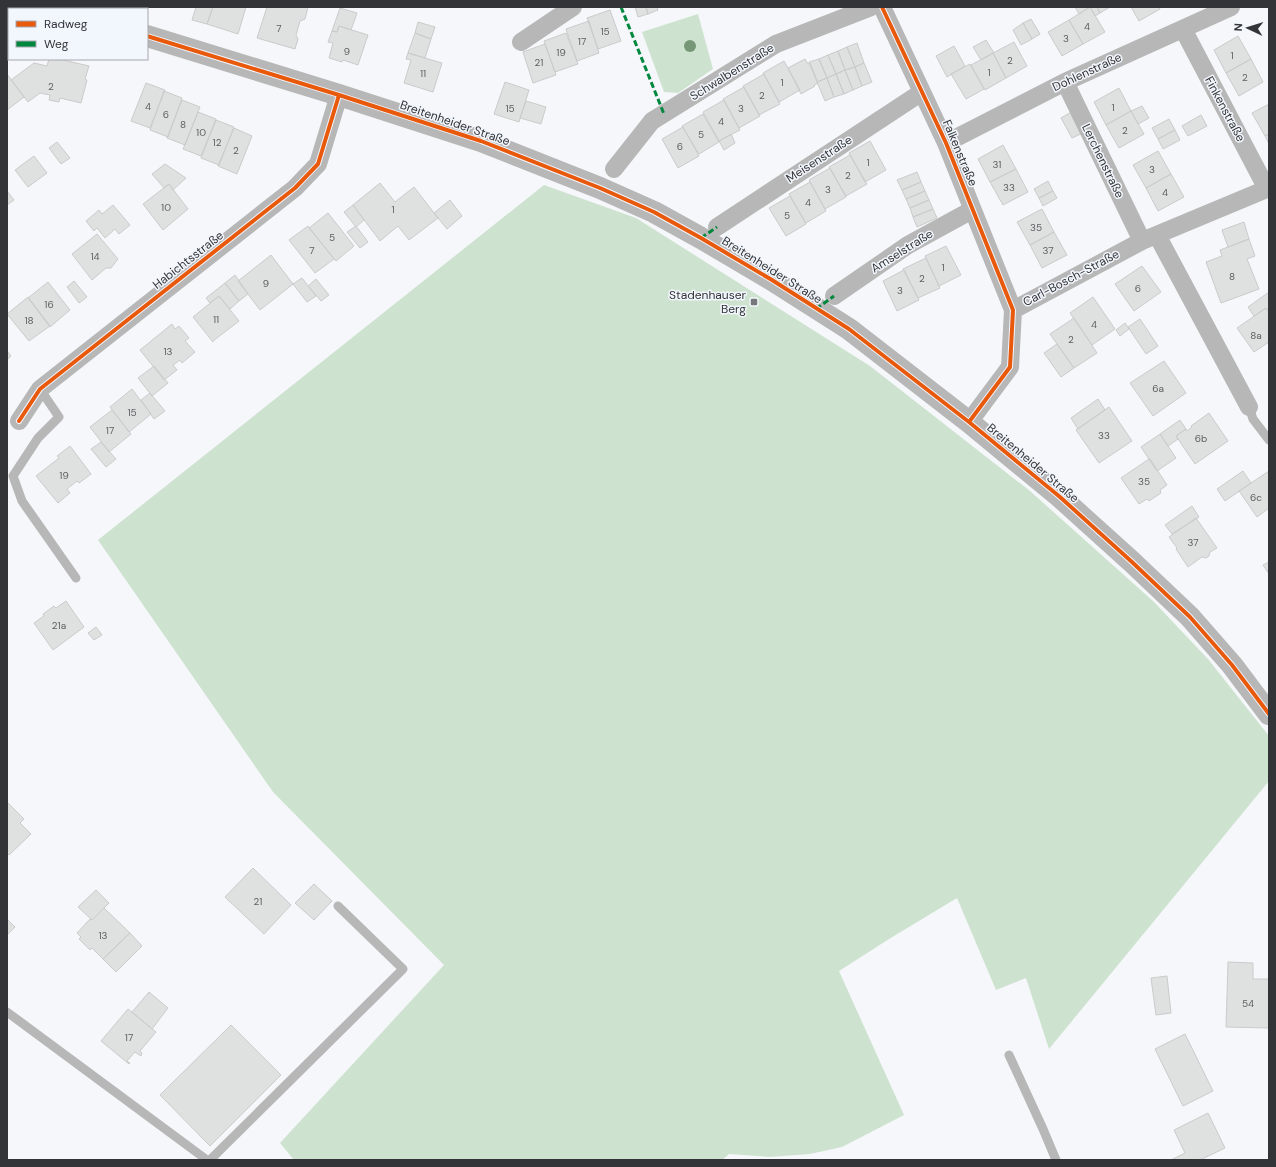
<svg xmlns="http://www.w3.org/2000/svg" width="1276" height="1167" viewBox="0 0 1276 1167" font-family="'DM Sans',sans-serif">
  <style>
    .green { fill: #cee3cf }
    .building { fill: #dfe0e0; stroke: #cbcbcb }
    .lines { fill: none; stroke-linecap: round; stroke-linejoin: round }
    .service { stroke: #b8b7b8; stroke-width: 9 }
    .minor { stroke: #b8b7b8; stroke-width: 18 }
    .tertiary { stroke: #b8b7b8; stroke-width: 22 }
    .quiet { stroke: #00873e; stroke-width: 3; stroke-dasharray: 6 3; stroke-linecap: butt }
    .cycleway-casing { stroke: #f2f6fd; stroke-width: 6 }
    .cycleway { stroke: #e8590c; stroke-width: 4 }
    .tree { fill: #769677 }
    .poi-dot { fill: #77787b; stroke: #f2f6fd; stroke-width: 1.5 }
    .labels { text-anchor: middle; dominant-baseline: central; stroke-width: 3; stroke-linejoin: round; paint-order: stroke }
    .number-label { font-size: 10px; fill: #5f6062 }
    .street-label { font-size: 12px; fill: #333437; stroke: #f2f6fd }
    .poi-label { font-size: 12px; fill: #333437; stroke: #f2f6fd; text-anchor: end }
  </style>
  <rect width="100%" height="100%" fill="#f5f7fa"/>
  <path class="green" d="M698,14L713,69L678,93L664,92L642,32Z
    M544,185L636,218L870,366L1030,491L1153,601L1208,659L1269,736V781L1049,1049L1026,978L996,990L957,898L889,939L839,971L904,1115L842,1147L810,1154L770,1157L729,1154L722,1160H294L280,1143L444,965L273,792L98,540Z"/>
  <path class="building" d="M196,7H213L207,24L192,20Z
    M213,7H246L238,34L207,24Z
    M267,7H308L305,19L300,21L296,35L298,39L295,49L257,38Z
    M635,7H646L648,14L638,17Z
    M646,7H657L658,10L648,14Z
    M1075,7H1097L1100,13L1095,16L1090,7L1079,14Z
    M1090,7L1105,32L1083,44L1069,20Z
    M1097,7H1110L1100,13Z
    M1131,7H1159L1160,9L1139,21Z
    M340,8L357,13L351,30L339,26L337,32L332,31Z
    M610,10L621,41L598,49L587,18Z
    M1031,19L1040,34L1032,39L1023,23Z
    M1069,20L1083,44L1062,56L1048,32Z
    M589,21L599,53L577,61L566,29Z
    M418,22L435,27L431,39L415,33Z
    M1023,23L1032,39L1021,45L1013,30Z
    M339,26L368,35L358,65L343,60L342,62L329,58L333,43L328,42L332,31L337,32Z
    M415,33L431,39L425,58L408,53Z
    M566,33L578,64L555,72L544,41Z
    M1238,36L1251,59L1226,73L1214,50Z
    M986,40L994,53L981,60L973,47Z
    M1014,42L1027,66L1006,78L993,53Z
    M857,43L864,63L855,67L847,47Z
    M545,44L556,75L533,83L523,52Z
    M954,46L965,66L947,77L936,56Z
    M847,47L855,67L845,70L838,51Z
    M838,51L845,70L836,74L828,55Z
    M408,53L442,63L433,92L404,83L411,60L406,59Z
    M993,53L1006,78L985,90L971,65Z
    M828,55L836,74L827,78L819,59Z
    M49,59H59L89,66L85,79L87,80L81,103L60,98L59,102L49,100L50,95L40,93L28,102L11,80L34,63L47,66Z
    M805,59L808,64L810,63L818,83L814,85L815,86L801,94L788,68Z
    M819,59L827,78L817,82L809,62Z
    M1251,59L1263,82L1239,96L1226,73Z
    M784,61L800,90L779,102L763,73Z
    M864,63L872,82L862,86L855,67Z
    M970,64L984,89L966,99L951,74Z
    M855,67L862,86L853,90L845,70Z
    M845,70L853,90L844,94L836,74Z
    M7,74L24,97L7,110Z
    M764,74L780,104L759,115L743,86Z
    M836,74L844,94L834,97L827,78Z
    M827,78L834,97L825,101L817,82Z
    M505,82L529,90L519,122L494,114Z
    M146,83L165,90L150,128L131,121Z
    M744,87L760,116L739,128L723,99Z
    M1119,88L1131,111L1106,125L1094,102Z
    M164,91L182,98L168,137L150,130Z
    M182,100L200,107L185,145L167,138Z
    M724,100L740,130L719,141L703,112Z
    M526,101L546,107L541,124L520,118Z
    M1269,104V134L1265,136L1252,113Z
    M1142,106L1149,118L1138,124L1131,111Z
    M1073,111L1085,132L1072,138L1061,118Z
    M1131,111L1144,134L1119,148L1106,125Z
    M198,112L216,119L201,156L183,149Z
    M703,114L719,142L699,154L682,126Z
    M1201,115L1207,126L1188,136L1182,126Z
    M1169,119L1175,130L1158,139L1152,128Z
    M216,120L234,127L219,165L201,158Z
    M683,127L699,156L678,168L662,139Z
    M234,128L252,136L237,174L218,166Z
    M1175,130L1180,140L1163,149L1158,139Z
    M731,134L735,143L724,150L719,141Z
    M1269,134V144L1265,136Z
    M870,141L886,170L865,182L849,153Z
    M57,142L70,158L61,164L49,148Z
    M1003,145L1016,169L990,182L978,159Z
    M1158,151L1171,174L1146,188L1133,165Z
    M850,155L867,184L846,196L829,167Z
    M34,156L47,173L28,187L15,170Z
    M165,164L186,178L173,190L169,184L164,188L152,174Z
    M830,168L846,197L825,209L809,180Z
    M1016,169L1028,192L1003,205L990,182Z
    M917,172L921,182L902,190L897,180Z
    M1171,174L1184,197L1158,211L1146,188Z
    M1048,181L1053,191L1039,198L1034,189Z
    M810,182L826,211L806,223L789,194Z
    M921,182L925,191L906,199L902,190Z
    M380,183L395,202L414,187L438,218L409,240L398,226L380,241L353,205Z
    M169,184L188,209L163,230L143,204Z
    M7,191L14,200L7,205Z
    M925,191L929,200L910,208L906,199Z
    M1053,191L1057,198L1043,206L1039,198Z
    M790,196L806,224L786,236L769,208Z
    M450,200L462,216L447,229L434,213Z
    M929,200L933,209L913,217L910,208Z
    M113,205L130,225L119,234L115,229L105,238L97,228L94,231L86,221L99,210L102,214Z
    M353,205L364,220L356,227L344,212Z
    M933,209L937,218L917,227L913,217Z
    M1042,209L1054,232L1030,245L1017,222Z
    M328,213L354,246L336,261L309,228Z
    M1244,222L1249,239L1228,247L1222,230Z
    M308,226L334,259L315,273L289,240Z
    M356,226L368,242L360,248L347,232Z
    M1054,232L1067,255L1042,268L1030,245Z
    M97,234L118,259L111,268H106L92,280L72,254Z
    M1249,239L1255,256L1247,259L1259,289L1221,303L1206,262L1222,256L1220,250Z
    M946,246L961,275L939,286L925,256Z
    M271,255L293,284L260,310L238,281Z
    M926,258L940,288L918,298L903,269Z
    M1142,266L1161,292L1134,311L1115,284Z
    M904,270L919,300L897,311L883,281Z
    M235,275L248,294L239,301L225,283Z
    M302,278L316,296L307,302L293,284Z
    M316,279L329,295L321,301L308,286Z
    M74,281L87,297L79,303L67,287Z
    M48,282L70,310L50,327L28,298Z
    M225,283L239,301L230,309L219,296L210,303L206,298Z
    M1269,292V308L1267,310L1266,308L1254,316L1248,307Z
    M219,296L239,321L213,341V342L193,317Z
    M28,297L50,326L29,341L7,314Z
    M1093,297L1115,329L1092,345L1070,313Z
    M1266,308L1269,312V342L1254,352L1237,328Z
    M1074,318L1097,353L1074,368L1050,334Z
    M1140,319L1158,346L1146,354L1128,327Z
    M1125,323L1129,329L1120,336L1116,330Z
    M172,324L175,329L179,326L189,338L185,341L195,352L182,363L180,360L173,365L177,370L164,380L140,350Z
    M1057,344L1074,368L1061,377L1044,353Z
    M7,351L11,356L7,360Z
    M1164,361L1186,393L1153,416L1130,383Z
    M154,366L168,383L152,396L138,378Z
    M132,389L151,414L129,432L110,407Z
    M150,393L165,411L154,419L141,400Z
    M1098,399L1105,410L1078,429L1071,418Z
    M1109,407L1132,441L1099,463L1076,430Z
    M112,410L131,434L109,452L90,427Z
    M1209,413L1228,441L1195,464L1176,436L1186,429L1187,431L1192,427L1191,426Z
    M1180,420L1186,429L1176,436L1178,439L1168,446L1160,434Z
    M1160,434L1176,458L1157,471L1141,447Z
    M101,442L116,459L106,467L91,449Z
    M70,446L91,474L79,483L77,481L67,489L70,493L58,503L36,476L59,458L57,456Z
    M1149,459H1150L1167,485L1160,490L1161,493L1149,501L1147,499L1139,504L1121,478Z
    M1243,471L1251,483L1225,501L1217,489Z
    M1269,471V508L1257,517L1239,491Z
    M1192,506L1199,517L1172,534L1165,525Z
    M1196,518L1217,548L1210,552L1209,556L1206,558L1202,557L1188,567L1176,549L1177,548L1169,537Z
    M1269,562V574L1263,565Z
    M66,601L84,627L53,650L34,623L44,616L43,614L54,606L56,608Z
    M96,627L102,635L94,640L88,633Z
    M8,803L24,819L20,823L31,834L9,855L7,853V804Z
    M253,868L291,905L264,934L225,897Z
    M314,884L332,901L314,920L295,903Z
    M96,890L109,903L92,920L78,907Z
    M104,908L130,933L103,959L92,948L90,950L79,939L81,937L77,933L90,919L92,920Z
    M7,919L15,927L7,935Z
    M130,933L142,946L116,972L103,959Z
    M1228,962L1253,963V979H1269V1028L1226,1027Z
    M1167,976L1171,1013L1156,1015L1151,978Z
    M149,992L168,1008L152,1029L132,1012Z
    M128,1009L156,1032L140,1051L142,1053L141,1056L135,1052L127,1061L130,1063L129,1064L101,1041Z
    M231,1025L281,1075L210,1146L160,1095Z
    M1185,1034L1213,1091L1183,1106L1155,1049Z
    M1208,1113L1225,1148L1200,1160H1171L1185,1153L1174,1130Z"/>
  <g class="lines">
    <path class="service" d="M40,389L59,417L38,438L13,476L22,501L76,578
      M1249,407L1253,419L1269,440
      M7,1012L207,1160
      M1009,1055L1043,1129L1056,1160
      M210,1160L403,969L338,906"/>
    <path class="minor" d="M882,7L946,143L1013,310L1010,367L969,422
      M43,9L44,7
      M1183,29L1267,189
      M521,42L573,7
      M1065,82L1142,241
      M946,143L1065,82L1231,7
      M614,169L652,121L776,44L871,7
      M717,227L922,92
      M1157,235L1249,407
      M834,296L908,245L972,210
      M1013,310L1142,241L1269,188
      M19,421L40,389L295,188L318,164L339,95"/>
    <path class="tertiary" d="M7,14L9,13
      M147,36L339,95L481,141L600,188L654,212L701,238L772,280L849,329L969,422L1060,497L1132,562L1190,617L1232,665L1269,714"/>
    <path class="quiet" d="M621,7L664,114
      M701,238L717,227
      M816,309L834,296"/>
    <defs>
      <path id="cycleway" d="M882,7L946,143L1013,310L1010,367L969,422
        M147,36L339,95L481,141L600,188L654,212L701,238L772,280L849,329L969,422L1060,497L1132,562L1190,617L1232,665L1269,714
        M19,421L40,389L295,188L318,164L339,95"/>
    </defs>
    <use href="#cycleway" class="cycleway-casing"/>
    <use href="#cycleway" class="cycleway"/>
  </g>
  <circle class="tree" cx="690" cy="46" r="6"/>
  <rect class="poi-dot" x="750" y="298" width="8" height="8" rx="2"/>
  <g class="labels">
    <g class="number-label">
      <text x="1087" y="26">4</text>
      <text x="279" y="28">7</text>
      <text x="605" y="31">15</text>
      <text x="1066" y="38">3</text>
      <text x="582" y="41">17</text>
      <text x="347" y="51">9</text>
      <text x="561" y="52">19</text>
      <text x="1232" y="55">1</text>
      <text x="1010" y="60">2</text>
      <text x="539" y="62">21</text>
      <text x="989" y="72">1</text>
      <text x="423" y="73">11</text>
      <text x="1245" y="77">2</text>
      <text x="782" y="82">1</text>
      <text x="51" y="86">2</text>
      <text x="762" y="95">2</text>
      <text x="148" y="106">4</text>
      <text x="1113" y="107">1</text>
      <text x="510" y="108">15</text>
      <text x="741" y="108">3</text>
      <text x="166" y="114">6</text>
      <text x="721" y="121">4</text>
      <text x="183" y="124">8</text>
      <text x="1125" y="130">2</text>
      <text x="201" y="132">10</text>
      <text x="701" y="134">5</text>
      <text x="217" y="142">12</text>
      <text x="680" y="146">6</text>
      <text x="236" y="150">2</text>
      <text x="868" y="162">1</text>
      <text x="997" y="164">31</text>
      <text x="1152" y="169">3</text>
      <text x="848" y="175">2</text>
      <text x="1009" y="187">33</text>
      <text x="828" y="189">3</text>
      <text x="1165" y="192">4</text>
      <text x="808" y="202">4</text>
      <text x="166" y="207">10</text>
      <text x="393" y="209">1</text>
      <text x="787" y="215">5</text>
      <text x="1036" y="227">35</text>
      <text x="332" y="237">5</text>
      <text x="312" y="250">7</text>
      <text x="1048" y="250">37</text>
      <text x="95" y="256">14</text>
      <text x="943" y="267">1</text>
      <text x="1232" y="276">8</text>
      <text x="922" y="278">2</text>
      <text x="266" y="283">9</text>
      <text x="1138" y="288">6</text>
      <text x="900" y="290">3</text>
      <text x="49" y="304">16</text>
      <text x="216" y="319">11</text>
      <text x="29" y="320">18</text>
      <text x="1094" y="324">4</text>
      <text x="1256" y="335">8a</text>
      <text x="1071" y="339">2</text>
      <text x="168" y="351">13</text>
      <text x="1158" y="388">6a</text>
      <text x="132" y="412">15</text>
      <text x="110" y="430">17</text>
      <text x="1104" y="435">33</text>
      <text x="1201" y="438">6b</text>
      <text x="64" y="475">19</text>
      <text x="1144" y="481">35</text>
      <text x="1256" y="497">6c</text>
      <text x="1193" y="542">37</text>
      <text x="59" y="625">21a</text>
      <text x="258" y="901">21</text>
      <text x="103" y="935">13</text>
      <text x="1248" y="1003">54</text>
      <text x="129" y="1037">17</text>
    </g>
    <g class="street-label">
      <text transform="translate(732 72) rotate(-32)">Schwalbenstraße</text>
      <text transform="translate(1087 72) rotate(-25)">Dohlenstraße</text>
      <text transform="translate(1225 109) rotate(62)">Finkenstraße</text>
      <text transform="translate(455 123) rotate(19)">Breitenheider Straße</text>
      <text transform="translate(960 153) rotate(67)">Falkenstraße</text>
      <text transform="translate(819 159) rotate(-33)">Meisenstraße</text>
      <text transform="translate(1103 161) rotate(64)">Lerchenstraße</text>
      <text transform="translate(902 251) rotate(-32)">Amselstraße</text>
      <text transform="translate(188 260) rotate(-38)">Habichtsstraße</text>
      <text transform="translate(772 270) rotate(32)">Breitenheider Straße</text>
      <text transform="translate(1071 278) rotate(-28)">Carl-Bosch-Straße</text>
      <text transform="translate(1033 463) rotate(40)">Breitenheider Straße</text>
    </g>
    <g class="poi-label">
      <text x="746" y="295">Stadenhauser<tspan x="746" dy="14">Berg</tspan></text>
    </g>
  </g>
  <rect width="1276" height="1167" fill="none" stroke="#333437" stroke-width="16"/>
  <rect x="8" y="8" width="140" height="52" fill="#f2f6fd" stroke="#a6a8ae"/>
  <rect x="16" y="21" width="20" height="6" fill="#e8590c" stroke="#a6a8ae"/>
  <text x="44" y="28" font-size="12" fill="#333437">Radweg</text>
  <rect x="16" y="41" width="20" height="6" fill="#00873e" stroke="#a6a8ae"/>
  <text x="44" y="48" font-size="12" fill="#333437">Weg</text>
  <g transform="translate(1248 28) rotate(274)" stroke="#f2f6fd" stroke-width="3" paint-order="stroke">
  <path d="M0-3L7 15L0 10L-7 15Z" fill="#333437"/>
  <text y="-6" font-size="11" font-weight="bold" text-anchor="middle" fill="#333437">N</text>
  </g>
</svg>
